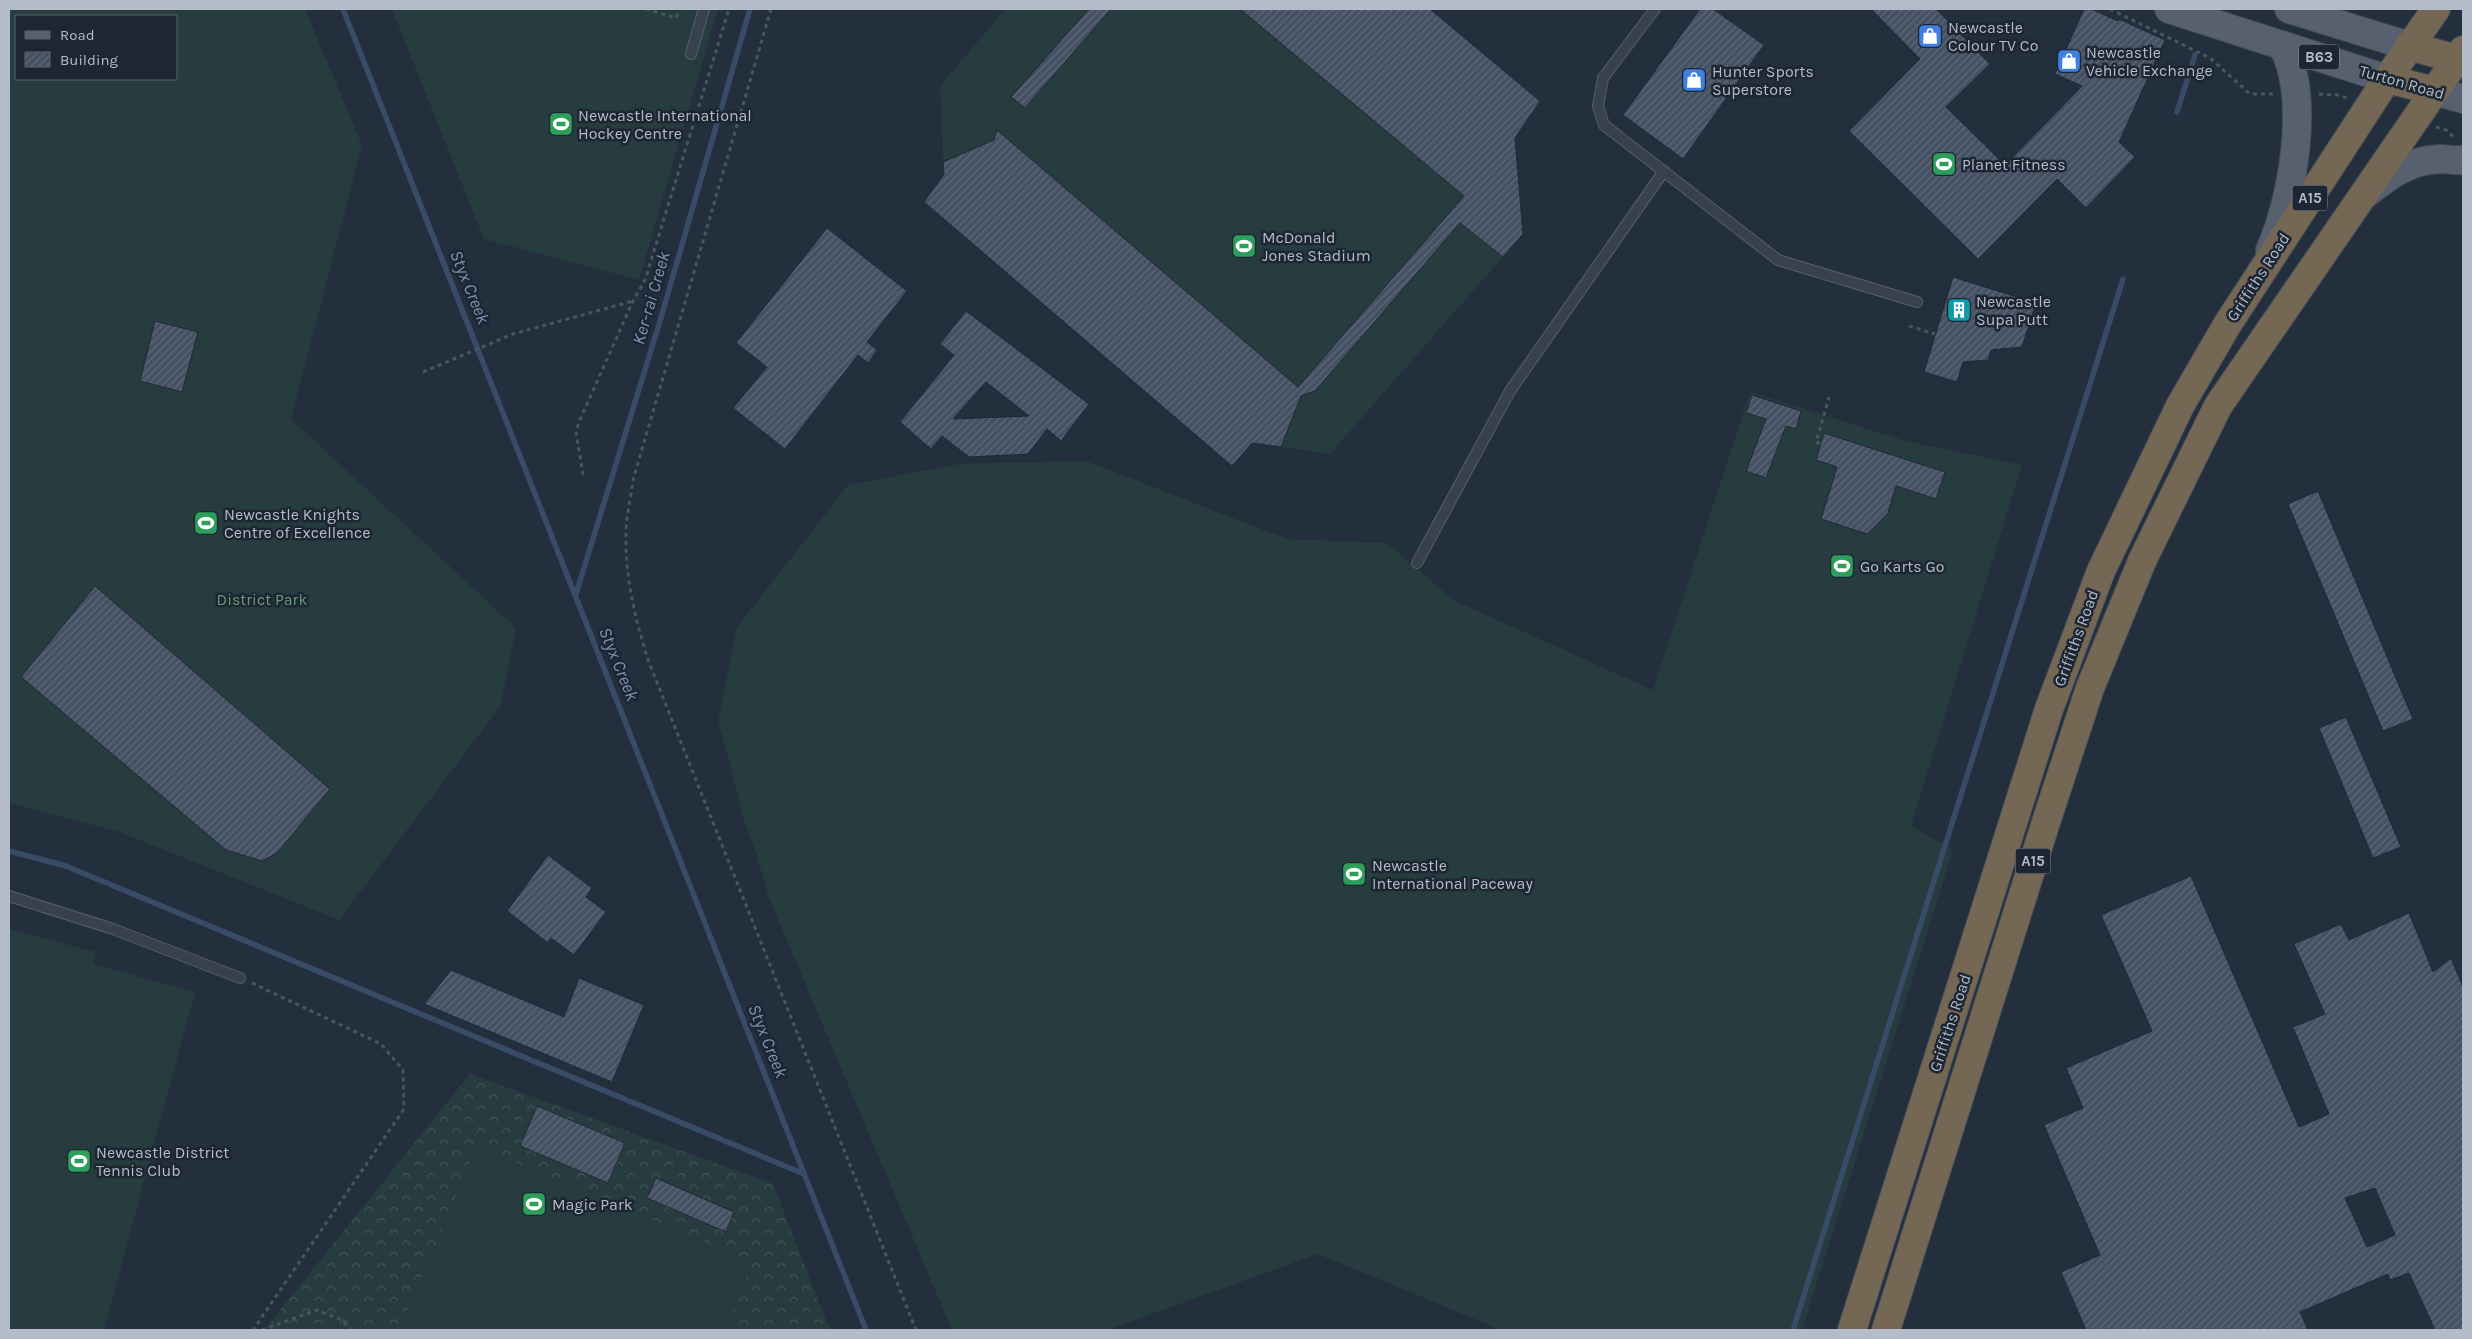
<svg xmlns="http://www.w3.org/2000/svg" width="2472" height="1339" viewBox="0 0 2472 1339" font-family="Karla,sans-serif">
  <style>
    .forest { fill: url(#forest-crowns) }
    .garden { fill: #263c3f; fill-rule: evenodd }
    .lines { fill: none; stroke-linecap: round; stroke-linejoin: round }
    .stream { stroke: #394c67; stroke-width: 5.5 }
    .building { fill: url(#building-hatch); stroke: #1f2835; fill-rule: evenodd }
    .lane-casing { stroke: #565f6c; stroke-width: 12 }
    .primary-casing { stroke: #414a57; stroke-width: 30 }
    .highway-casing { stroke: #434c59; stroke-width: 30 }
    .path { stroke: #44595c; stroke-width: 3; stroke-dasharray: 4 4; stroke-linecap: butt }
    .lane { stroke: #38414e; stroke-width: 10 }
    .primary { stroke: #56606e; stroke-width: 28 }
    .highway { stroke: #746855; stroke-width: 28 }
    .labels { text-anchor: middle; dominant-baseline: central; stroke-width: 5; stroke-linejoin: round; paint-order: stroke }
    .shield { fill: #1d2633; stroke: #878f9c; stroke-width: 1 }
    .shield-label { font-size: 15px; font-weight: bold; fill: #b4bcc9 }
    .poi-label { font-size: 16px; fill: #b4bcc9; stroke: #1d2633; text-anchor: start }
    .street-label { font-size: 16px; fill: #b4bcc9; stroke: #1d2633 }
    .park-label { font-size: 16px; fill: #6b9a76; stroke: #1d2633 }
    .water-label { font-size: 18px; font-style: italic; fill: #7c92b1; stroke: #1d2633 }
  </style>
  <defs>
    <pattern id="forest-crowns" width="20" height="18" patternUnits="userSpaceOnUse" patternTransform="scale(1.25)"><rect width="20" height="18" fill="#263c3f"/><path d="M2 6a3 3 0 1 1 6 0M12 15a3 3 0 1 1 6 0" fill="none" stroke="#435659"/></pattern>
    <pattern id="building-hatch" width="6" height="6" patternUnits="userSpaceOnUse" patternTransform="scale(1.25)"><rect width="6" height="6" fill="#455162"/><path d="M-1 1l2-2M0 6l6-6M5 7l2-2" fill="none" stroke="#5d6877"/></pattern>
  </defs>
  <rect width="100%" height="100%" fill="#242f3e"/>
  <path class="forest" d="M470,1074L773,1184L830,1330H264Z"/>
  <path class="garden" d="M9,9H305L362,145L291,419L516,628L500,707L339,920L119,832L9,803ZM16,16H176V79H16Z
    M392,9H718L639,280L484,239Z
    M1005,9H1430L1540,101L1515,138L1523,234L1330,454L1252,443L1232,466L924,202L944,174L940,86Z
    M1750,392L1906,441L2022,465L1911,826L1953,850L1802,1330H1501L1318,1254L1107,1330H952L769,898L756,853L742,815L732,771L718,721L737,627L848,485L959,464L1086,461L1287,539L1387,543L1455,601L1653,690Z
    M9,929L96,952L93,964L195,992L104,1330H9Z
    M477,1146L752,1262L724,1330H412L402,1326Z"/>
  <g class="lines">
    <path class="stream" d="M343,9L866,1330
      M2177,112L2195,55
      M576,594L660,321L750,9
      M9,851L66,866L804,1174
      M1793,1330L2123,279"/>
  </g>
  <path class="building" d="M1089,9H1111L1025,108L1011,97Z
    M1240,9H1430L1540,101L1515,138L1523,234L1503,257L1460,223L1315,391L1301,396L1281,447L1252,443L1232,466L924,202L944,174L943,162L994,140L997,130L1298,387L1464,196Z
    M1700,9H1713L1764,45L1683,159L1623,115Z
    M1871,9H1936L1990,64L1946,107L2005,165L2082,86L2055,74L2084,9H2091L2118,21L2119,19L2165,40L2119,142L2135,157L2086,208L2057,179L1978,259L1849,131L1920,59Z
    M827,228L907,291L867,342L877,350L868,363L858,355L785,449L733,408L767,367L736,343Z
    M1953,277L2036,303L2022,347L1991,350L1988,360L1963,362L1957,382L1924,372Z
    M966,311L1089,404L1061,441L1047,429L1028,454L969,457L942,436L931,449L900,422L954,355L940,344ZM986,382L1029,416L953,419Z
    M155,321L198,332L182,392L140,381Z
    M1752,395L1801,411L1796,429L1786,426L1766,478L1746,471L1766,419L1746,413Z
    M1824,433L1945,472L1936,499L1896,486L1888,513L1867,534L1821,519L1837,467L1816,460Z
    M2318,491L2413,719L2383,731L2288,504Z
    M95,586L330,789L277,853L262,861L226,850L21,677Z
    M2346,717L2401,847L2373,858L2319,728Z
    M548,855L592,888L586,897L606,912L574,955L551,938L548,943L507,911Z
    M2191,876L2299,1127L2329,1114L2293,1027L2325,1014L2294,944L2341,924L2349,940L2409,913L2433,972L2451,958L2463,987V1330H2435L2409,1273L2390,1280L2388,1274L2300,1312L2308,1330H2086L2061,1272L2100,1255L2044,1125L2083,1108L2066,1068L2152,1031L2101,915ZM2375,1188L2395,1235L2367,1247L2345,1198Z
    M451,970L564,1017L579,978L644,1005L612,1082L424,1004Z
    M537,1106L625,1143L608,1183L520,1146Z
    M656,1178L734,1212L726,1232L647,1198Z"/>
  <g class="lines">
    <defs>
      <path id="lane" d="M1655,9L1603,78L1598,106L1604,125L1778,260L1917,302
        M691,54L704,9
        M1417,563L1510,391L1664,171
        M9,896L113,929L240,978"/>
      <path id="primary" d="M2169,9L2387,79
        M2289,9L2409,46
        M2435,91L2463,99
        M2367,193C2389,175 2410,160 2440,159C2448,159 2455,161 2463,160
        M2270,250C2293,200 2311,94 2282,45"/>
      <path id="highway" d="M2409,46L2457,59
        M2387,79L2435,91
        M1852,1330L2049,709L2101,571L2180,406L2227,325L2387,79L2436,9
        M1886,1330L2046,822L2090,688L2142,561L2218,406L2463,50"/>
    </defs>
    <use href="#lane" class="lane-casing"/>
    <use href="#primary" class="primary-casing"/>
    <use href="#highway" class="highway-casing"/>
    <path class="path" d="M646,9L676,18L679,9
      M771,9L633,480C631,497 626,516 626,534C625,577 635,618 648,660L916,1330
      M2110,9L2210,58L2250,94H2273
      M2319,94L2338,95L2347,98
      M2436,127L2446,130L2454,137
      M1909,326L1935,334
      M423,372L513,334L633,301
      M1820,444L1816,442L1829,397
      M583,475L576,432L579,422L633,301L645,280L729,9
      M252,983L381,1044L403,1070L404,1109L253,1330
      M262,1330L317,1310L342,1320L350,1330"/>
    <use href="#lane" class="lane"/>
    <use href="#primary" class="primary"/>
    <use href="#highway" class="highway"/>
  </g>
  <defs>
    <symbol id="shop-square" viewBox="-11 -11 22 22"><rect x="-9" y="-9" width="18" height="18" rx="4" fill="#3f7fe0" stroke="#1d2633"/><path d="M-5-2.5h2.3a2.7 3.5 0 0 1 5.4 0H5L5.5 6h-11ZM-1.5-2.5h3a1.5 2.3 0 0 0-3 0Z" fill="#fff"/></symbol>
    <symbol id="stadium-square" viewBox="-11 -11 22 22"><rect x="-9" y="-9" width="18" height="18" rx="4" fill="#2e9e5b" stroke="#1d2633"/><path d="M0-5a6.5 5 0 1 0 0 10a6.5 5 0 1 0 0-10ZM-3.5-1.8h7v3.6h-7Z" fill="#fff"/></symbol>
    <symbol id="building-square" viewBox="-11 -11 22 22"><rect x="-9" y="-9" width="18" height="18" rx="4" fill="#0f9aa8" stroke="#1d2633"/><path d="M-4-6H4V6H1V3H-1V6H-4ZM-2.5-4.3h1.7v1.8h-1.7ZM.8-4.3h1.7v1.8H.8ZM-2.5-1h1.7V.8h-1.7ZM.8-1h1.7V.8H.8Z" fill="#fff"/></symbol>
  </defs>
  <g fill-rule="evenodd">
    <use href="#shop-square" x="1916" y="22" width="28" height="28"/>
    <use href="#shop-square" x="2055" y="47" width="28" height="28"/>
    <use href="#shop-square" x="1680" y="66" width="28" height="28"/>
    <use href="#stadium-square" x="547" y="110" width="28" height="28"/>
    <use href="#stadium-square" x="1930" y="150" width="28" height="28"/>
    <use href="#stadium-square" x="1230" y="232" width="28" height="28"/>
    <use href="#building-square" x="1945" y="296" width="28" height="28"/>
    <use href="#stadium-square" x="192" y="509" width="28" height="28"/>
    <use href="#stadium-square" x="1828" y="552" width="28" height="28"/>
    <use href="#stadium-square" x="1340" y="860" width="28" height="28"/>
    <use href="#stadium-square" x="65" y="1147" width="28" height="28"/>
    <use href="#stadium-square" x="520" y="1190" width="28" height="28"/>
  </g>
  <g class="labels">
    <g class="shield">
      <rect x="2299" y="44.5" width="40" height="25" rx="4"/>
      <rect x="2292.5" y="185.5" width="35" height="25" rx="4"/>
      <rect x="2015.5" y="848.5" width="35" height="25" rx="4"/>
    </g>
    <g class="shield-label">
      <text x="2319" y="57">B63</text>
      <text x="2310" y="198">A15</text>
      <text x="2033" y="861">A15</text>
    </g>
    <g class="poi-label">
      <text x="1948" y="27">Newcastle<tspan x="1948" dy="18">Colour TV Co</tspan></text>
      <text x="2086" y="52">Newcastle<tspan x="2086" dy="18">Vehicle Exchange</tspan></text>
      <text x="1712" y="71">Hunter Sports<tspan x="1712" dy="18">Superstore</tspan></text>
      <text x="578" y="115">Newcastle International<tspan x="578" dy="18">Hockey Centre</tspan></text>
      <text x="1962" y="164">Planet Fitness</text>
      <text x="1262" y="237">McDonald<tspan x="1262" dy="18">Jones Stadium</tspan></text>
      <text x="1976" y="301">Newcastle<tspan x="1976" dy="18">Supa Putt</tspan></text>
      <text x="224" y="514">Newcastle Knights<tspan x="224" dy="18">Centre of Excellence</tspan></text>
      <text x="1860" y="566">Go Karts Go</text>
      <text x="1372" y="865">Newcastle<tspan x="1372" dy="18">International Paceway</tspan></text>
      <text x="96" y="1152">Newcastle District<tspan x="96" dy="18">Tennis Club</tspan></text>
      <text x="552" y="1204">Magic Park</text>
    </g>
    <g class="street-label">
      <text transform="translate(2402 82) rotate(16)">Turton Road</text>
      <text transform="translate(2258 277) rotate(-57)">Griffiths Road</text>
      <text transform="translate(2076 638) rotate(-70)">Griffiths Road</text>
      <text transform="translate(1950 1023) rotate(-72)">Griffiths Road</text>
    </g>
    <g class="park-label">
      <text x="262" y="599">District Park</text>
    </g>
    <g class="water-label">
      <text transform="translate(470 287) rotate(68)">Styx Creek</text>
      <text transform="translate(651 298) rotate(-74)">Ker-rai Creek</text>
      <text transform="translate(619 664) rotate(68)">Styx Creek</text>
      <text transform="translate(768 1041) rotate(68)">Styx Creek</text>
    </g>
  </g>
  <rect width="2472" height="1339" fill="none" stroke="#b4bcc9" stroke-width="20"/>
  <rect x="15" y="15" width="162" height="65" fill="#1d2633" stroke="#59626f"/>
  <rect x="25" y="31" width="25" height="8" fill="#56606e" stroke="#59626f"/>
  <text x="60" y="40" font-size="15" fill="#b4bcc9">Road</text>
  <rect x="25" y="52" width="25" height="15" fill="url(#building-hatch)" stroke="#59626f"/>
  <text x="60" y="65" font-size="15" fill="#b4bcc9">Building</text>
</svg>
